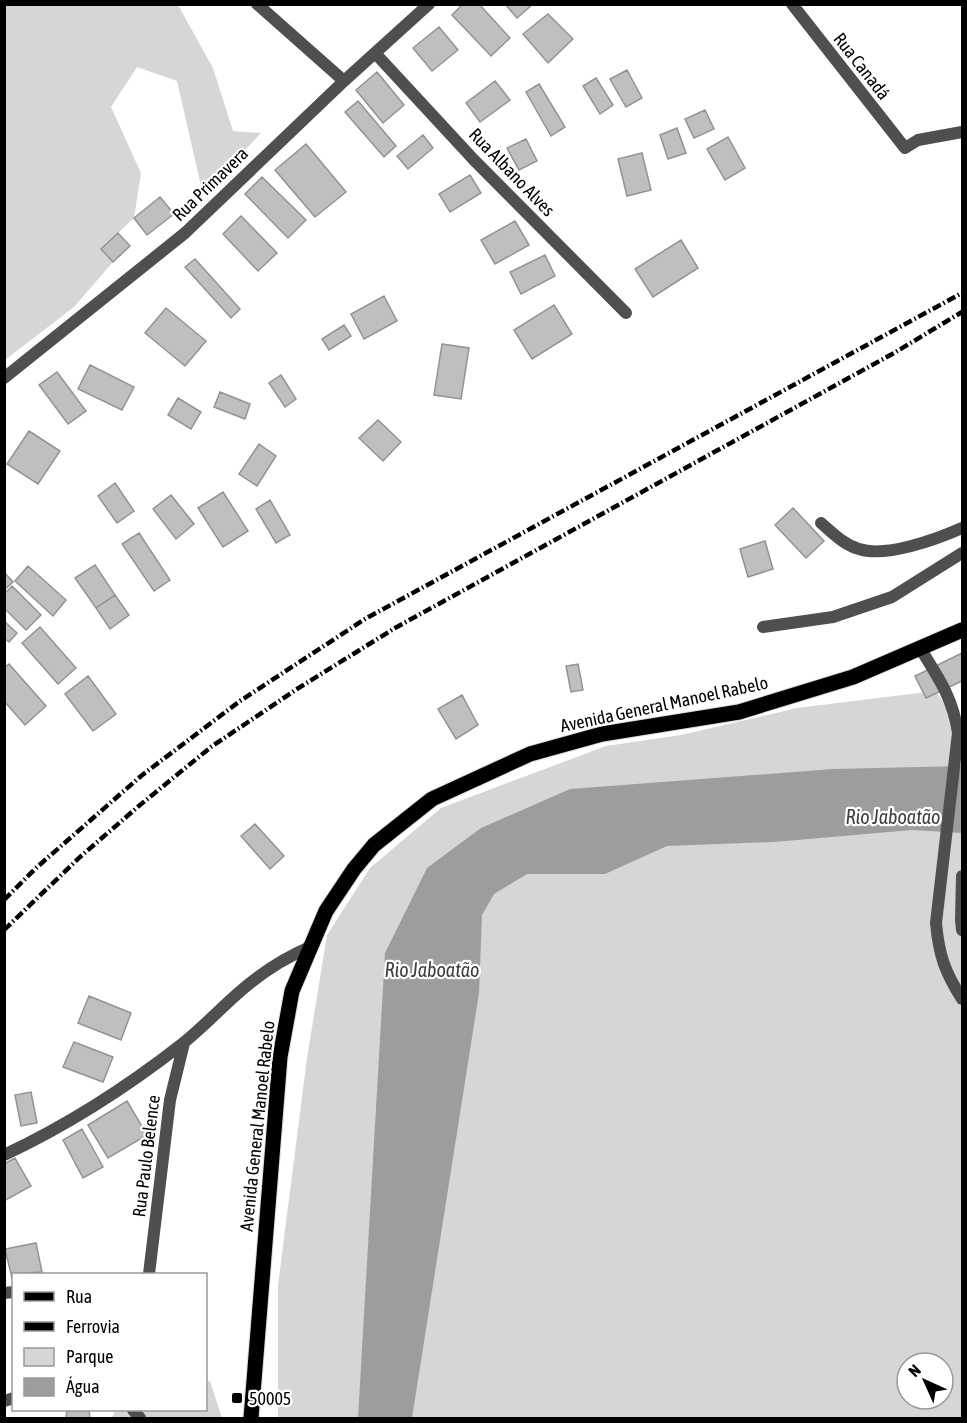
<svg xmlns="http://www.w3.org/2000/svg" width="967" height="1423" viewBox="0 0 967 1423" font-family="'Asap Condensed',sans-serif">
  <style>
    .green { fill: #d6d6d6; fill-rule: evenodd }
    .water { fill: #9d9d9d }
    .building { fill: #bfbfbf; stroke: #939393; stroke-width: 1.5 }
    .lines { fill: none; stroke-linecap: round; stroke-linejoin: round }
    .primary-casing { stroke: #dbdbdb; stroke-width: 17 }
    .lane { stroke: #4f4f4f; stroke-width: 12 }
    .street { stroke: #4f4f4f; stroke-width: 12 }
    .primary { stroke: #000; stroke-width: 15 }
    .rail { stroke: #000; stroke-width: 4.5; stroke-dasharray: 9 3 1.5 3; stroke-linecap: butt }
    .poi-dot { fill: #000; stroke: #fff; stroke-width: 2 }
    .labels { text-anchor: middle; dominant-baseline: central; stroke-width: 4.5; stroke-linejoin: round; paint-order: stroke }
    .street-label { font-size: 18px; fill: #000; stroke: #fff }
    .poi-label { font-size: 18px; fill: #000; stroke: #fff; text-anchor: start }
    .water-label { font-size: 20px; font-style: italic; fill: #3e3e3e; stroke: #fff }
  </style>
  <rect width="100%" height="100%" fill="#fff"/>
  <path class="green" d="M5,5H178L213,68L233,131L261,133L203,195L177,81L137,67L111,107L141,173L134,218L101,249L113,262L74,307L5,360Z
    M935,691L962,726V1418H278V1285L307,1058L327,935L370,868L441,808L606,746L681,735L797,708ZM907,1363H943V1399H907Z
    M210,1381L222,1418H112L115,1410H206V1382Z"/>
  <path class="water" d="M962,766V833L912,830L774,842L667,846L605,874H527L494,894L482,915L479,993L412,1418H358L385,953L427,868L481,828L570,789L833,769Z"/>
  <path class="building" d="M463,4H479L510,38L491,56L452,15Z
    M505,4H533L517,18Z
    M548,14L573,39L548,63L523,34Z
    M439,27L458,50L432,71L413,48Z
    M627,70L642,98L626,107L610,79Z
    M377,72L404,105L383,123L356,90Z
    M596,78L613,105L600,114L583,86Z
    M495,81L510,100L480,122L466,103Z
    M539,84L565,127L551,136L526,92Z
    M358,101L396,146L384,157L345,112Z
    M705,110L714,129L694,138L685,119Z
    M677,128L686,153L668,159L660,135Z
    M423,135L433,148L408,169L397,156Z
    M728,137L745,168L725,180L707,149Z
    M526,139L537,161L519,170L507,148Z
    M306,144L346,192L315,217L275,170Z
    M642,153L651,190L627,196L618,159Z
    M470,175L481,193L450,212L439,194Z
    M262,177L306,220L288,238L245,194Z
    M160,197L174,214L147,235L134,218Z
    M241,216L277,253L258,271L223,234Z
    M515,221L529,245L495,264L481,240Z
    M118,233L130,246L113,262L101,249Z
    M681,240L698,268L653,297L635,269Z
    M545,255L555,276L521,294L510,272Z
    M195,259L240,309L231,318L185,267Z
    M384,296L397,321L364,339L351,314Z
    M554,305L572,334L532,359L514,330Z
    M166,308L206,341L185,366L145,333Z
    M344,325L351,336L329,350L322,339Z
    M442,344L469,348L461,399L434,395Z
    M90,365L134,387L122,410L78,389Z
    M57,372L86,411L68,424L39,385Z
    M281,375L296,399L285,407L269,383Z
    M220,392L250,404L245,419L214,407Z
    M178,398L201,412L191,429L168,415Z
    M378,420L401,442L383,461L359,438Z
    M29,431L60,451L38,484L7,464Z
    M259,444L276,456L257,486L239,474Z
    M115,483L134,511L117,523L98,496Z
    M223,492L248,531L223,547L198,508Z
    M171,495L194,524L176,539L153,509Z
    M270,500L290,535L276,543L256,509Z
    M793,508L824,541L806,558L775,525Z
    M139,533L170,580L154,591L122,544Z
    M765,541L773,569L748,577L740,549Z
    M95,565L115,595L96,608L75,578Z
    M28,566L66,600L53,616L15,581Z
    M4,572L13,582L4,590Z
    M12,586L41,615L26,630L4,608V594Z
    M115,595L129,615L110,629L96,608Z
    M4,621L17,633L9,642L4,638Z
    M40,627L76,668L58,684L22,643Z
    M962,653V681L926,698L915,676Z
    M9,664L46,706L25,725L4,701V668Z
    M578,664L583,690L571,692L566,666Z
    M88,676L116,714L93,731L65,694Z
    M462,695L478,725L456,739L438,709Z
    M255,824L284,856L270,869L241,836Z
    M89,996L131,1013L121,1040L78,1023Z
    M74,1042L113,1057L103,1082L63,1067Z
    M31,1092L37,1123L21,1126L15,1095Z
    M127,1101L147,1135L108,1158L88,1125Z
    M82,1129L103,1167L83,1178L63,1140Z
    M15,1158L31,1186L4,1201V1164Z
    M36,1243L42,1272L14,1274V1278H12L5,1249Z
    M67,1410H89L90,1418H66Z"/>
  <g class="lines">
    <defs>
      <path id="primary" d="M251,1418L280,1057L292,991L326,911L354,869L374,845L432,799L530,754L602,734L739,712L853,677L962,630"/>
    </defs>
    <use href="#primary" class="primary-casing"/>
    <path class="lane" d="M920,648C938,677 953,698 958,733L936,923C939,956 945,972 962,999
      M962,876L961,920L962,930"/>
    <path class="street" d="M257,4L344,81
      M792,4L905,148L918,140L962,132
      M375,53L474,160L626,313
      M4,378L185,233L344,81L429,4
      M821,523C833,533 844,545 859,549C886,558 937,539 962,528
      M763,627L833,617L892,597L962,553
      M4,1155C68,1125 127,1087 182,1044C201,1029 218,1011 236,995C259,974 284,958 312,946
      M149,1274L170,1100L184,1043
      M4,1293L14,1292
      M4,1401L14,1398
      M133,1410L140,1418"/>
    <use href="#primary" class="primary"/>
    <path class="rail" d="M4,900L36,868L141,776L240,701L365,619L962,293
      M4,930L80,857L140,805L211,747L297,689L395,628L894,353L962,312"/>
  </g>
  <rect class="poi-dot" x="231" y="1392" width="12" height="12" rx="3"/>
  <g class="labels">
    <g class="street-label">
      <text transform="translate(862 66) rotate(52)">Rua Canadá</text>
      <text transform="translate(512 172) rotate(46)">Rua Albano Alves</text>
      <text transform="translate(210 184) rotate(-44)">Rua Primavera</text>
      <text transform="translate(664 704) rotate(-12)">Avenida General Manoel Rabelo</text>
      <text transform="translate(257 1126) rotate(-84)">Avenida General Manoel Rabelo</text>
      <text transform="translate(146 1156) rotate(-83)">Rua Paulo Belence</text>
    </g>
    <g class="poi-label">
      <text x="249" y="1398">50005</text>
    </g>
    <g class="water-label">
      <text x="893" y="816">Rio Jaboatão</text>
      <text x="432" y="969">Rio Jaboatão</text>
    </g>
  </g>
  <rect width="967" height="1423" fill="none" stroke="#000000" stroke-width="12"/>
  <rect x="12" y="1273" width="195" height="138" fill="#ffffff" stroke="#999999" stroke-width="1.5"/>
  <rect x="24" y="1292" width="30" height="9" fill="#000000" stroke="#999999" stroke-width="1.5"/>
  <text x="66" y="1303" font-size="18" fill="#000000">Rua</text>
  <rect x="24" y="1322" width="30" height="9" fill="#000000" stroke="#999999" stroke-width="1.5"/>
  <text x="66" y="1333" font-size="18" fill="#000000">Ferrovia</text>
  <rect x="24" y="1348" width="30" height="18" fill="#d6d6d6" stroke="#999999" stroke-width="1.5"/>
  <text x="66" y="1363" font-size="18" fill="#000000">Parque</text>
  <rect x="24" y="1378" width="30" height="18" fill="#9d9d9d" stroke="#999999" stroke-width="1.5"/>
  <text x="66" y="1393" font-size="18" fill="#000000">Água</text>
  <g transform="translate(925 1381) rotate(315)"><circle r="28" fill="#ffffff" stroke="#999999" stroke-width="1.5"/>
  <path d="M0-4.5L10 22L0 15L-10 22Z" fill="#000000"/>
  <text y="-9" font-size="16" font-weight="bold" text-anchor="middle" fill="#000000">N</text>
  </g>
</svg>
